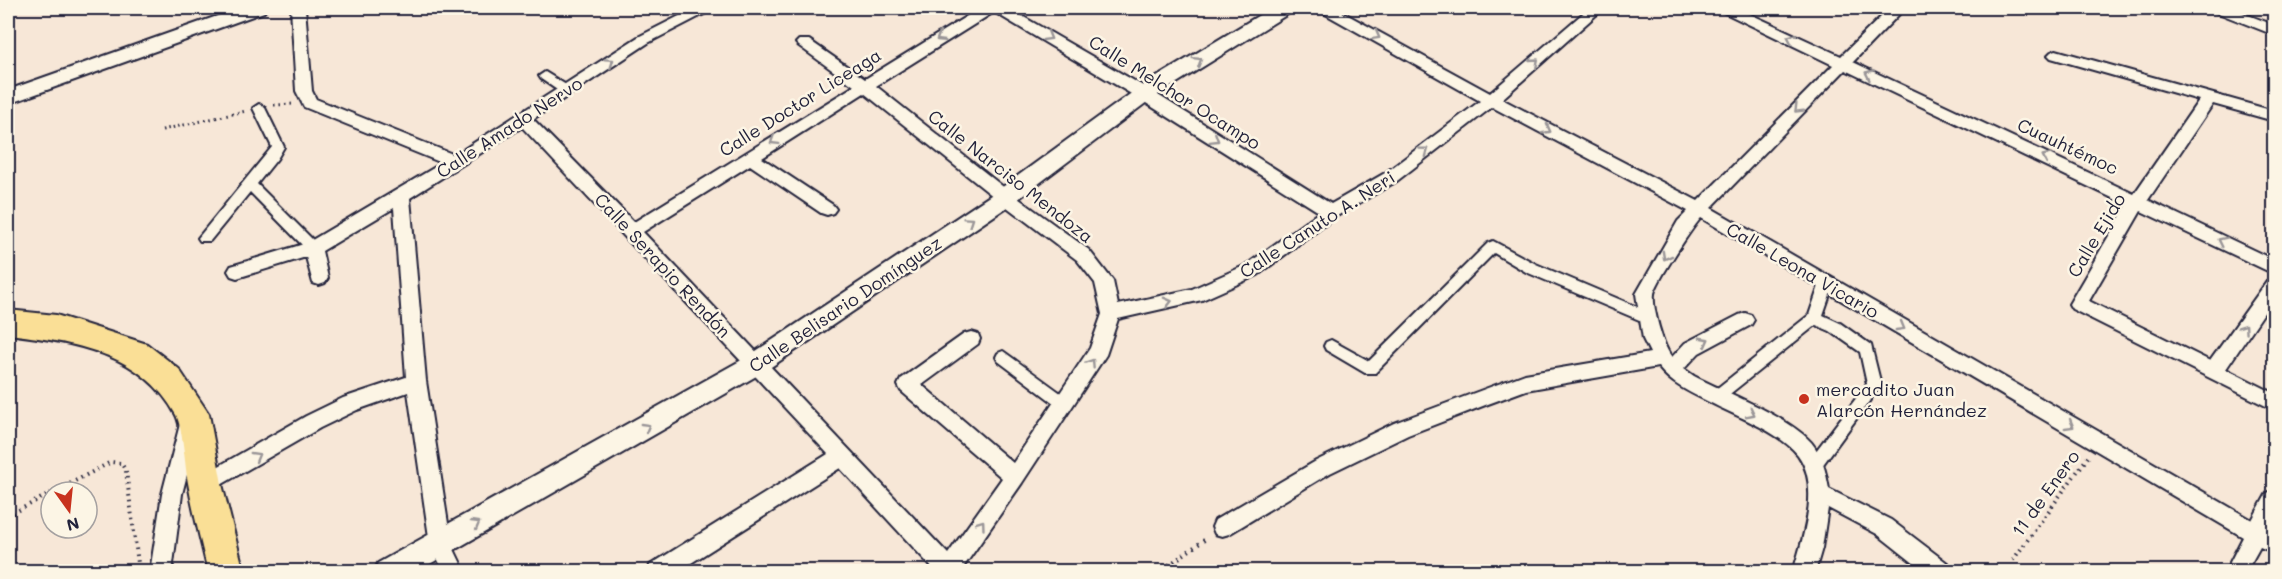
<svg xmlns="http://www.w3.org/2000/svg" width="2282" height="579" viewBox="0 0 2282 579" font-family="Mali,sans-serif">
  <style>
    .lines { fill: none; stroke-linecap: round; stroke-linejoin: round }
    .pedestrian-casing { stroke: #22223b; stroke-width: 4 }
    .minor-casing { stroke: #22223b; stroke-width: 4 }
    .tertiary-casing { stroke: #22223b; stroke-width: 4 }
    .primary-casing { stroke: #22223b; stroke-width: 4 }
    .path-far1 { stroke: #22223b; stroke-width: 3; stroke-dasharray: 1.5 4; stroke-linecap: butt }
    .path { stroke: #22223b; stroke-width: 4; stroke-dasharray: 1.5 4.5; stroke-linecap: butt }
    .pedestrian { fill: #fcf5e5; fill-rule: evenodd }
    .minor { fill: #fcf5e5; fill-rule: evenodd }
    .tertiary { fill: #fcf5e5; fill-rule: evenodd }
    .primary { fill: #fadf96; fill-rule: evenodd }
    .oneway { stroke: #9a9698 }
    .poi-dot { fill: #c8321e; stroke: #fcf5e5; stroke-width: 2 }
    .labels { text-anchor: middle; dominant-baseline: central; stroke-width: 5; stroke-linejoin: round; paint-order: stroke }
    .street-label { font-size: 18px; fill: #22223b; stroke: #fcf5e5 }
    .poi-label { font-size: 18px; fill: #22223b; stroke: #fcf5e5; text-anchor: start }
  </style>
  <rect width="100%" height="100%" fill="#f7e7d7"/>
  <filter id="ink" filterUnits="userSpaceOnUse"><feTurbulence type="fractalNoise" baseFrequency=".0167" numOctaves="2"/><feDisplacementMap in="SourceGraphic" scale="12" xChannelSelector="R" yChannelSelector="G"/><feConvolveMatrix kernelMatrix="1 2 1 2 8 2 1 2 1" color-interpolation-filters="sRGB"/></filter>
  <g filter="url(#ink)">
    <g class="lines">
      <defs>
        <path id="pedestrian" d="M545,72L571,88L573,91L571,94H563L541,79L539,76Z
          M259,104L265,108L284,147L277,159L257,184L318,245L320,248L318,251H308L250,192L210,241H200L198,238L272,147L253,108Z
          M1493,241L1536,264L1654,314L1656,318L1654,322H1644L1526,272L1494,253L1375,373H1365L1326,350L1324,346L1326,342L1331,340L1369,361L1488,243Z
          M1827,278L1832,279L1834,283L1823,315L1840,323L1871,345L1881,385L1819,470L1814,471L1809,470L1806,465L1809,460L1867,384L1860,352L1830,331L1816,325L1721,401L1716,403L1711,401L1709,397L1711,393L1809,315L1820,283L1822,279Z
          M1003,351L1069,399L1071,403L1069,407L1064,409L1059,407L998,361L996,357L998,353Z"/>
        <path id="minor" d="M291,8H305L312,91L316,99L455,155L638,37L695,8H712L710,11L648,43L533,119L634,222L854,86L799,46L796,43L799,40H809L865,79L980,8H1008L1150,90L1331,204L1385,173L1480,101L1320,11L1318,8H1335L1490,93L1589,8H1604L1502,99L1698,201L1833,65L1721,11L1719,8H1737L1841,56L1890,8H1905L1853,62L2134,194L2199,100L2051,58L2048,55L2051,52L2056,50L2274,111V121L2213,104L2148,200L2274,260V274L2141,211L2089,301L2210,361L2268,280L2274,278V298L2226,369L2274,393V410L2072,309L2069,304L2127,205L1845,70L1711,208L2252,520L2267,493L2274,490V518L2268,530L2274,533V553L2260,547L2246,572H2225L2243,537L1701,218C1692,228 1656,282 1654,294C1652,307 1663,347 1672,357L1685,343L1739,315L1745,313L1751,315L1754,320L1751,325L1699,353L1684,369L1694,376C1727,393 1787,416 1811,442C1822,455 1826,472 1829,489L1891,520L1950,565L1952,572H1925L1877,534L1828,508L1822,548L1815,572H1793C1803,538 1821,486 1798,455C1780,432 1736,416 1711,403C1691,393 1672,385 1658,367L1526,390L1488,404L1408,435L1330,473L1229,534L1222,536L1215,534L1212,527L1215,520L1316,461L1394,423L1525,374L1650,353L1643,339L1636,294L1678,221L1688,211L1492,107L1397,181L1337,216L1258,275L1202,300L1118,319L1106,355L1022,483L960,572H936L840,468L677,572H648L650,565L828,454L522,127L410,198L426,381L451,543L465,572H444L430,544L408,392L357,410L320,428L212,490L205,493L198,490L195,484L198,478L306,416L343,398L406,377L394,208L322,251L328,278L325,283L319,285L313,283L306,257L237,278L231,276L228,271L231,266L307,243L442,163L304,107L296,91ZM994,12L1138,98L1319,212L1246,265L1192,289L1118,305L1113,281L1089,250L1011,193L876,86ZM864,93L999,201L1077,260L1095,283L1102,314L1090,348L1013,463L922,385L978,344L980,339L978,334L971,332L964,334L901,379L898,385L901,391L1002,478L948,554L643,232L750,165L821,213L827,215L833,213L836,209L833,205L762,158Z
          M2211,8H2230L2274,25V35L2213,11Z
          M190,416L197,418L200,424L182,494L172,572H150L162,494L180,424L183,418Z"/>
        <path id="tertiary" d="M240,8H267L264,12L8,104V90Z
          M1271,8H1294L1291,12L1151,99L1013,203L765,371L416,572H374L378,563L747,357L997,191L1137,89Z"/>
        <path id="primary" d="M8,310L56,315L147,344L179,369L209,414L222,484L244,572H208C201,542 193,512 188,483C185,466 183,429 176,415C142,352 72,342 8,334Z"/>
      </defs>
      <use href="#pedestrian" class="pedestrian-casing"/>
      <use href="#minor" class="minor-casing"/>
      <use href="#tertiary" class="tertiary-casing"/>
      <use href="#primary" class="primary-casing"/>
      <path class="path-far1" d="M274,105L293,104
        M162,130L246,111"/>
      <path class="path" d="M54,492L111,462L121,463L126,471L139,571
        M8,516L51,493
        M2013,560L2088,457
        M1159,572L1207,538"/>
      <use href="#pedestrian" class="pedestrian"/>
      <use href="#minor" class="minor"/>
      <use href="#tertiary" class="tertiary"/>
      <use href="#primary" class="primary"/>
    </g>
    <defs><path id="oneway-chevron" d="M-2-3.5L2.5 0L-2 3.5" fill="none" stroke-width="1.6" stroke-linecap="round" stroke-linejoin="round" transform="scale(1.5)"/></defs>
    <g class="oneway">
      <use href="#oneway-chevron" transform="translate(1376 36) rotate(29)"/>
      <use href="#oneway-chevron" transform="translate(1048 37) rotate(31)"/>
      <use href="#oneway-chevron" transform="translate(940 38) rotate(148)"/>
      <use href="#oneway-chevron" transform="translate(1791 38) rotate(-155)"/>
      <use href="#oneway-chevron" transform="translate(1198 61) rotate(-32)"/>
      <use href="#oneway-chevron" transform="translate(610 62) rotate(-34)"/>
      <use href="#oneway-chevron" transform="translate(1535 62) rotate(-41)"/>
      <use href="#oneway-chevron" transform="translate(1869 74) rotate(-155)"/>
      <use href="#oneway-chevron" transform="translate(1798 109) rotate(135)"/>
      <use href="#oneway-chevron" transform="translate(1547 130) rotate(28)"/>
      <use href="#oneway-chevron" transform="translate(1215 139) rotate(32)"/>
      <use href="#oneway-chevron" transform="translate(774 141) rotate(148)"/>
      <use href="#oneway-chevron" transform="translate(1425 151) rotate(-37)"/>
      <use href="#oneway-chevron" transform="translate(2046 157) rotate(-155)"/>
      <use href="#oneway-chevron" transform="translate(969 221) rotate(-34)"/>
      <use href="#oneway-chevron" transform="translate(2222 241) rotate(-154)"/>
      <use href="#oneway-chevron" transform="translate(1666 256) rotate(119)"/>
      <use href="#oneway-chevron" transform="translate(1168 302) rotate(-14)"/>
      <use href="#oneway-chevron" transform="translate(1901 327) rotate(30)"/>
      <use href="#oneway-chevron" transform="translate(2244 328) rotate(-55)"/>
      <use href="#oneway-chevron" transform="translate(1705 341) rotate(-28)"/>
      <use href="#oneway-chevron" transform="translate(1091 363) rotate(-56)"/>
      <use href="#oneway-chevron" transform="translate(1751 413) rotate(27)"/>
      <use href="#oneway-chevron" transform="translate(2070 425) rotate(30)"/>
      <use href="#oneway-chevron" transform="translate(646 427) rotate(-30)"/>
      <use href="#oneway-chevron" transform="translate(256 456) rotate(-30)"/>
      <use href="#oneway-chevron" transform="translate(476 524) rotate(-30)"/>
      <use href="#oneway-chevron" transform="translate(981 524) rotate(-54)"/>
    </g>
  </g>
  <circle class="poi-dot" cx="1804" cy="399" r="6"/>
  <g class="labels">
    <g class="street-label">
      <text transform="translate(1175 92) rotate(32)">Calle Melchor Ocampo</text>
      <text transform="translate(800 102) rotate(-32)">Calle Doctor Liceaga</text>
      <text transform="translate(509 127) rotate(-33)">Calle Amado Nervo</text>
      <text transform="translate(2068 146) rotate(25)">Cuauhtémoc</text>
      <text transform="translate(1011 176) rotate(38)">Calle Narciso Mendoza</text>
      <text transform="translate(1317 224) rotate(-33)">Calle Canuto A. Neri</text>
      <text transform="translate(2096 235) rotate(-59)">Calle Ejido</text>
      <text transform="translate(663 265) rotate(47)">Calle Serapio Rendón</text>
      <text transform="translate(1803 270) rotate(30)">Calle Leona Vicario</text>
      <text transform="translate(845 304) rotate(-34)">Calle Belisario Domínguez</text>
      <text transform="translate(2045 493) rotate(-54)">11 de Enero</text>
    </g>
    <g class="poi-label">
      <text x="1816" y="389">mercadito Juan<tspan x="1816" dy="21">Alarcón Hernández</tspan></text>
    </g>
  </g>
  <rect width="2282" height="579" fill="none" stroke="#fcf5e5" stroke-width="30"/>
  <rect x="15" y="15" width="2252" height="549" fill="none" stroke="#22223b" stroke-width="2" filter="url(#ink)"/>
  <g transform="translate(69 510) rotate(165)"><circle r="28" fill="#fcf5e5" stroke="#a5a1a1" stroke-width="1.5"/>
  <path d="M0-4.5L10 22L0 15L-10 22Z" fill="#c8321e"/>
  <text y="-9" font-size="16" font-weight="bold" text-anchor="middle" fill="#22223b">N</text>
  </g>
</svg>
